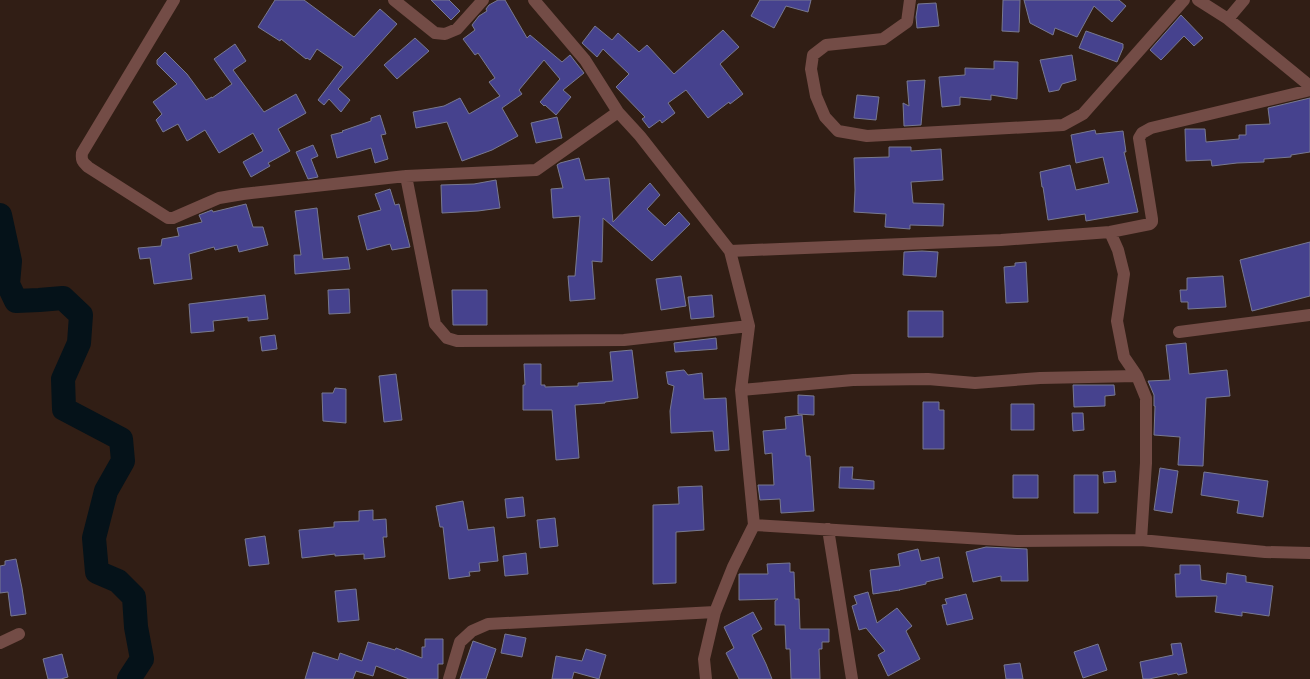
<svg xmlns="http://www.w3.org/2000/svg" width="1310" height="679" viewBox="0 0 1310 679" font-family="Karla,sans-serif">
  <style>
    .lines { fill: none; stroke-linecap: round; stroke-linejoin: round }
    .river { stroke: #051219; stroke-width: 24 }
    .building { fill: #46428e; stroke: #787990 }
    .street { stroke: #734c46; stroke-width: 12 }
  </style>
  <rect width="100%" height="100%" fill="#311e15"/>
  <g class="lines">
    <path class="river" d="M0,215L10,261L8,284L16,301L39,300L63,298L81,315L79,343L63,379L64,409L121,439L123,461L106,491L94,538L97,572L118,581L134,597L136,627L142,659L129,679"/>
  </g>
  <path class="building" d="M275,0H304L354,37L380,9L397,24L338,89L350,100L341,112L329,99L324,105L318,100L343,67L317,49L310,60L307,58L306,59L281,39L280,41L258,27Z
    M431,0H449L460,11L451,20Z
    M498,0H505L527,38L530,35L562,62L570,55L584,73L563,90L571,97L556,115L545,105L544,106L540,102L560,79L544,60L519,90L522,94L502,108L518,136L492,150L462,161L447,122L416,128L413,112L444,106L460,98L469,114L500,96L489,82L495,78L478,53L475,55L463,39L475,30L472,25L479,16L487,11L486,9L489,5Z
    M760,0H811L808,12L786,6L774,28L751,16Z
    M1003,0H1020L1019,32L1002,31Z
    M1024,0H1119L1126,6L1112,22L1094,6L1077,37L1055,28L1053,35L1030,23Z
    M936,3L939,26L917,28L916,17L918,4Z
    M1181,15L1203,38L1194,46L1184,36L1161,60L1150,50Z
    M595,26L612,40L618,33L639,52L647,45L674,74L723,30L739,47L720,64L743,94L730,104L729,102L708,118L686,90L668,103L675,113L662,123L660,120L649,128L642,119L645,117L616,87L629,74L603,49L597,57L582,43Z
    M1086,31L1123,44V48L1117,62L1079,48Z
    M415,38L429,51L397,79L384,65Z
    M235,44L246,61L233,70L264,112L296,94L306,113L278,129L290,151L268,163L270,166L251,177L243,162L263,151L253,133L219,153L205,130L187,141L178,124L163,132L156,120L162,114L153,102L177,84L157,64V60L165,52L187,74L206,100L212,97V98L232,84L214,59Z
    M1072,55L1076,80L1062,84L1059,90L1049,92L1040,60Z
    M994,61L1018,62L1017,99L991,95V100L960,97V105L942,107L939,77L965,75V68L994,69Z
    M925,80L921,125L904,126L903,103L909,106L907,81Z
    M857,95L879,97L876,120L854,118Z
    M1310,98V152L1291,155V157L1264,159V162L1237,163L1212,166L1211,160L1186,161L1185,129H1205L1206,142L1239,139V135H1246V125L1270,124L1268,108Z
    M380,115L386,134L381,135L388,159L375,163L371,148L337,158L331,135L343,132L342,131L371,121V118Z
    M557,117L562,138L536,143L531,123Z
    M1095,130L1096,134L1123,131L1126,152H1124L1138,212L1086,221L1085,214L1048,220L1043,187H1042L1040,172L1070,165L1076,190L1109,183L1103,157L1076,163L1071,135Z
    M313,145L318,156L311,159L318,177L308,179L296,152Z
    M889,147H911V151L941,149L943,180L911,182L913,203L944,204L943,226L910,225V229L885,227L886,214L854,212L855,190L854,158L889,157Z
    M579,158L585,180L609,178L613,222L650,183L660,195L647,209L665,226L679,212L690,224L652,261L603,218L602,262L592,261L595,299L570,301L568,276H575L580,216L553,218L551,189L563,188L557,165L560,163Z
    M496,180L500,208L478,211L442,213L441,185L474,184Z
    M390,189L395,205L399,204L410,247L392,250L390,244L367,250L358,216L381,210L375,194Z
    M246,204L253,227H263L268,245L239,252L237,245L215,250L214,247L189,254L192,279L154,284L150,258L140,259L138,248L161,246L162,239L179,236L177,228L202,222L199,215L212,210L213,212Z
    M317,208L323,259L348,257L350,269L295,274L294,255H301L295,211Z
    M1310,242V296L1252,311L1240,260Z
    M922,251L938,252L936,277L903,275L904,252Z
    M1026,262L1028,302L1006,303L1004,267L1015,266V263Z
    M681,276L686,306L661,310L656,279Z
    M1223,276L1226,307L1188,309V302H1181L1180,290H1187V278Z
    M349,289L350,313L329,314L328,290Z
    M452,290H487V325H453Z
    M265,295L268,319L248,321V317L213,321L214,331L191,333L189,304Z
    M712,295L714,317L691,319L688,297Z
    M908,311H943V337H908Z
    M275,335L277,349L262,351L260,337Z
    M716,338L717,349L675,352L674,343Z
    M1186,343L1189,374L1227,370L1230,396L1206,398L1203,466L1178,465L1180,437L1154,435L1155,406H1154V395L1148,381L1170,380L1166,345Z
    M632,350L638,398L605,402V403L575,405L579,458L556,460L552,410H523V385H525L524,364H541V385H545V387L578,386V383L613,381L610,352Z
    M684,370L688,375L702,373L704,399L726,398L729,450L715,451L713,431L671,433L670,411L674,386L668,384L666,372Z
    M396,374L402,420L384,422L379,376Z
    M1073,385H1114L1115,395L1105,396V406L1074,407Z
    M335,388L346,389V423L323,421L322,393H333Z
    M798,395L814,396V415L798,414Z
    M923,402H939V410H944V449H923Z
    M1011,404H1034V430H1011Z
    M1072,413H1083L1084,430L1073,431Z
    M802,415L806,456H810L814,511L781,513L780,499L760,500L758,485H774L772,453L765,454L763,431L786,429L785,417Z
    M840,467H853L852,479L874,481V489L839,488Z
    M1160,468L1178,471L1172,513L1154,510Z
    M1115,471L1116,482L1104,483L1103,472Z
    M1204,472L1268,481L1263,517L1237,513L1239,501L1201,495Z
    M1013,475H1038V498H1013Z
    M1074,475H1098V513H1074Z
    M702,486L704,530L676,532V583L653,584V505L679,504L678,487Z
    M523,497L525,516L507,518L505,499Z
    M463,501L468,530L494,527L498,561L479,563L480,571L469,572L470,576L449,579L443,527H440L436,506Z
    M373,510V520L386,519L387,537H383L385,557L364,559V554L335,556V554L302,558L299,530L334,527V522L359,521V511Z
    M555,518L558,546L540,548L537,520Z
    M265,536L269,564L249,566L245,539Z
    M986,547L1027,549L1028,581H1001V576L973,582L966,552Z
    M918,549L921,561L939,557L943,578L926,582V584L899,590H900L873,594L870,570L900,566L898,554Z
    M526,553L528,574L505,576L503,556Z
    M16,559L22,588L26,614L11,616L8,592L0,593V566L5,565V561Z
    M790,563V572H794L795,599H799L800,629H829V642H822V649H819L820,679H791L790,649H786L785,625H775V601L778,599L739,600V574H768L767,564Z
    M1180,565H1200L1201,580L1226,584L1227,573L1246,576V582L1273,586L1269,616L1242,612V616L1215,612L1217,596L1176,597L1175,574H1180Z
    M356,589L359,620L338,622L335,591Z
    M868,592L877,623L897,608L912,626L906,631L920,659L888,676L878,655L885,651L866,628L859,630L852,606L857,604L854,596Z
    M966,594L973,619L947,625L942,605L947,604L945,599Z
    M753,612L762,629L752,635L766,664L772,679H739L726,653L734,648L724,627Z
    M505,634L526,638L522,657L501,653Z
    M425,639H443V664H438V679H409L376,666L373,676L356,671L353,679H305L313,652L338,660L340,653L362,661L368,642L395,650L396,648L422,658V647H425Z
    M473,641L496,649L486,679H460Z
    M1181,643L1187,673L1178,675L1177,673L1149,679H1143L1140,662L1173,655L1171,644Z
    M1098,644L1107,670L1083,678L1074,652Z
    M586,649L606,655L599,679L574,672L572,679H552L556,656L582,661Z
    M62,654L68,677L61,679H48L43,659Z
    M1020,663L1023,679H1006L1004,665Z"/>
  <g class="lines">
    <path class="street" d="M174,0L82,153C81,161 83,162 88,167L168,218H173L219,198L243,194L406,176L536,170L618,112
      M394,0L435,33L445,34L457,29L483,0
      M534,0L585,60L618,112L640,136L730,251L749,326L741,390L754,525L1017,541L1141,540L1265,552L1310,553
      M910,0L907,22L883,39L826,45L813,55L811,69L816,96L825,117L838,131L867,136L1063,125L1083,114L1184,0
      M1198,0L1228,19L1310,86
      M1228,19L1244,0
      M406,176L435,324L447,338L457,341L624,340L749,326
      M1110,232L1118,250L1124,274L1117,321L1124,357L1137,376L1146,398V463L1141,540
      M730,251L1001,240L1110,232L1150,224L1152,222V219L1139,138L1142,133L1151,128L1310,90
      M1179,332L1310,315
      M741,390L853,380L928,379L975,383L1040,378L1137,376
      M828,529L852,679
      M0,643L19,634
      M449,679L460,642L472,631L488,624L715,612
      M706,679L704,659L715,612L733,567L754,525"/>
  </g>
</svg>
